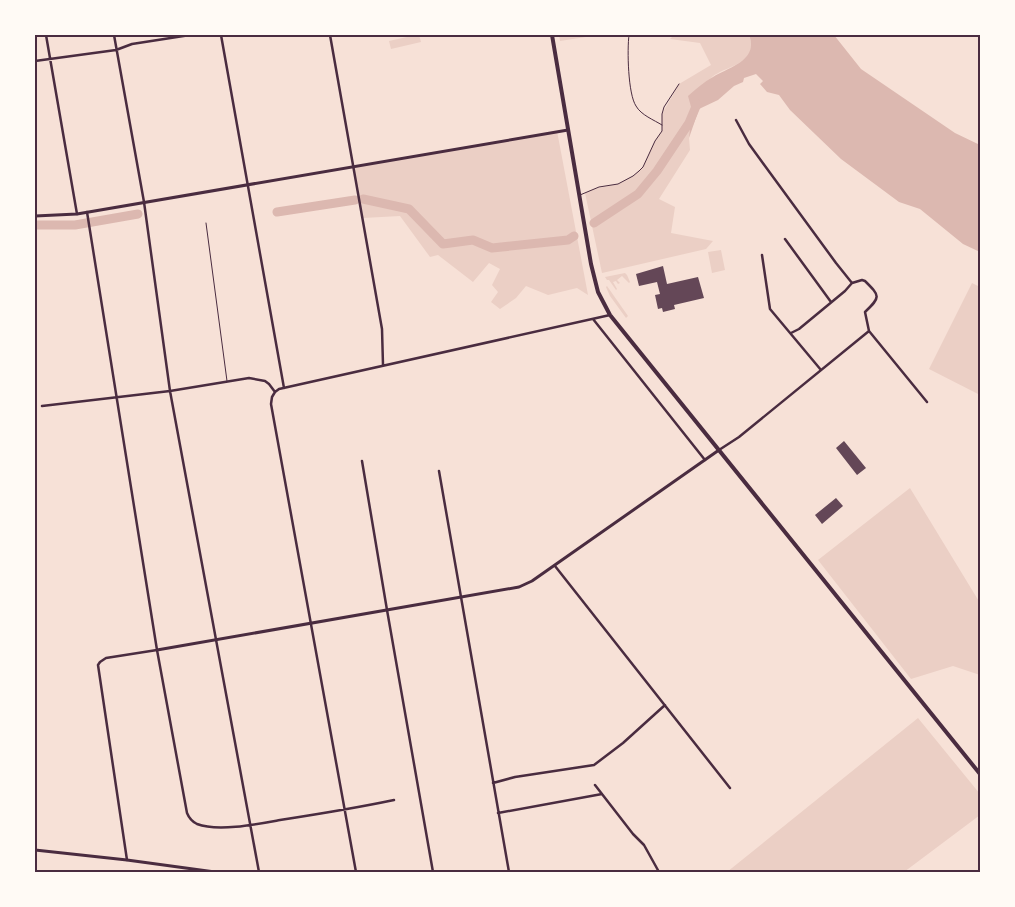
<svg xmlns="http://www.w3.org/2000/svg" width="1015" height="907" viewBox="0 0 1015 907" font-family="'DejaVu Sans',sans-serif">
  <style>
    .green { fill: #ebcfc5 }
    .water { fill: #dcb8b0 }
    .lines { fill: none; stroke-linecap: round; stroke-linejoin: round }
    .river { stroke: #dcb8b0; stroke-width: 9 }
    .building { fill: #644757 }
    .service { stroke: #4a2c40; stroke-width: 1 }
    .minor { stroke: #4a2c40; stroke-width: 2.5 }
    .tertiary { stroke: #4a2c40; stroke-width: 3 }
    .secondary { stroke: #4a2c40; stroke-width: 4 }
    .neatline { fill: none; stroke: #4a2c40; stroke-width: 2 }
  </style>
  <rect width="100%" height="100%" fill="#f7e1d7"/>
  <path class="green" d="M416,35H419L421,42L391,49L389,41Z
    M559,35H599L560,41Z
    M674,35H749C760,64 727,65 712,77C707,82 692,115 689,123L690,125L689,138L690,150L659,199L675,207L671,233L713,241L706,249L602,273L585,193L594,189L618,184L633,176L643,167L655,141L662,131V114L679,84L711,65L700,43L670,39Z
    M557,131L588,295L577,288L548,295L526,286L516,298L500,309L491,302L498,292L492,285L500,269L489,263L473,282L438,255L430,257L400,216L363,218L353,166Z
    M721,250L725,270L712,273L708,252Z
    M625,273L627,275L630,282L629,283L622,276L617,280L620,283L618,284L616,281L613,282L617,289L616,290L609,280H607L605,277Z
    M972,283L980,287V395L929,369Z
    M607,286L628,316L626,318L610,296L606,287Z
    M910,488L980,603V675L953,666L911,679L818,560Z
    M918,718L980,794V815L904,872H727Z"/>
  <path class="water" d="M749,35H834L861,69L955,133L980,145V252L963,244L920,209L899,202L841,159L790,110L779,95L767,92L760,84L763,81L756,74L744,78L743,82L734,86L718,100L699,109L689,138L690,125L689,123L693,114L688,96C696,89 704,82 713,77C730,67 759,60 749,35Z"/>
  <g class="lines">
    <path class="river" d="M363,199L409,209L443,244L473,240L492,248L568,240L574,236
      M277,212L355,200
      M594,223L638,194L657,171L689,123L697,104
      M35,225H75L138,214"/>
  </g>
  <path class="building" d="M663,266L667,284L698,277L704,298L674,305L675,309L663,312L662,308L658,309L655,295L660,294L657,282L639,286L636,274Z
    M844,441L866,468L857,475L836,448Z
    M836,498L843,506L822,524L815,515Z"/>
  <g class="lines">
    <path class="service" d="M629,35C627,50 628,94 636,106C641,115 654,120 662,125
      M580,195L599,187L618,184L633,176L639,171L643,167L655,141L662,131V114L664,107L679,84
      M206,223L227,381"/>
    <path class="minor" d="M46,35L77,214
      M114,35L144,202L170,391L259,872
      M221,35L284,388
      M330,35L382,329L383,365
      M35,61L116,50L132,44L190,35
      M736,120L749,144L836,263L852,283
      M87,212L157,650L187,813C189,818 191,821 197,824C218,832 258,824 280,820C319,814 356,808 394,800
      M785,239L831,302
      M762,255L770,309L821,370
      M593,319L705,460
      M791,333L799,329L845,291L852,283L862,280L865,281C880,296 881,297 865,312L869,331L927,402
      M275,392L272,397L271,404L356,872
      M42,406L170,391L249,378L265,381L269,384L275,392L279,389L610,315
      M719,450L739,437L869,331
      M362,461L387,610L433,872
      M439,471L509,872
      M555,566L730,788
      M493,783L515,777L594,765L623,743L665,705
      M595,785L633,834L644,845L659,872
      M498,813L602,794
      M127,860L98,665L100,662L106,658L157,650"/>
    <path class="tertiary" d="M35,216L77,214L568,130
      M157,650L519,587L532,581L719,450
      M35,850L127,860L215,872"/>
    <path class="secondary" d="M552,35L591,264L598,292L610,315L980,774"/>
  </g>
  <rect width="1015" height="907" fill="none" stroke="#fffaf5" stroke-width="72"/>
  <rect x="36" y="36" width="943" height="835" class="neatline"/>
</svg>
